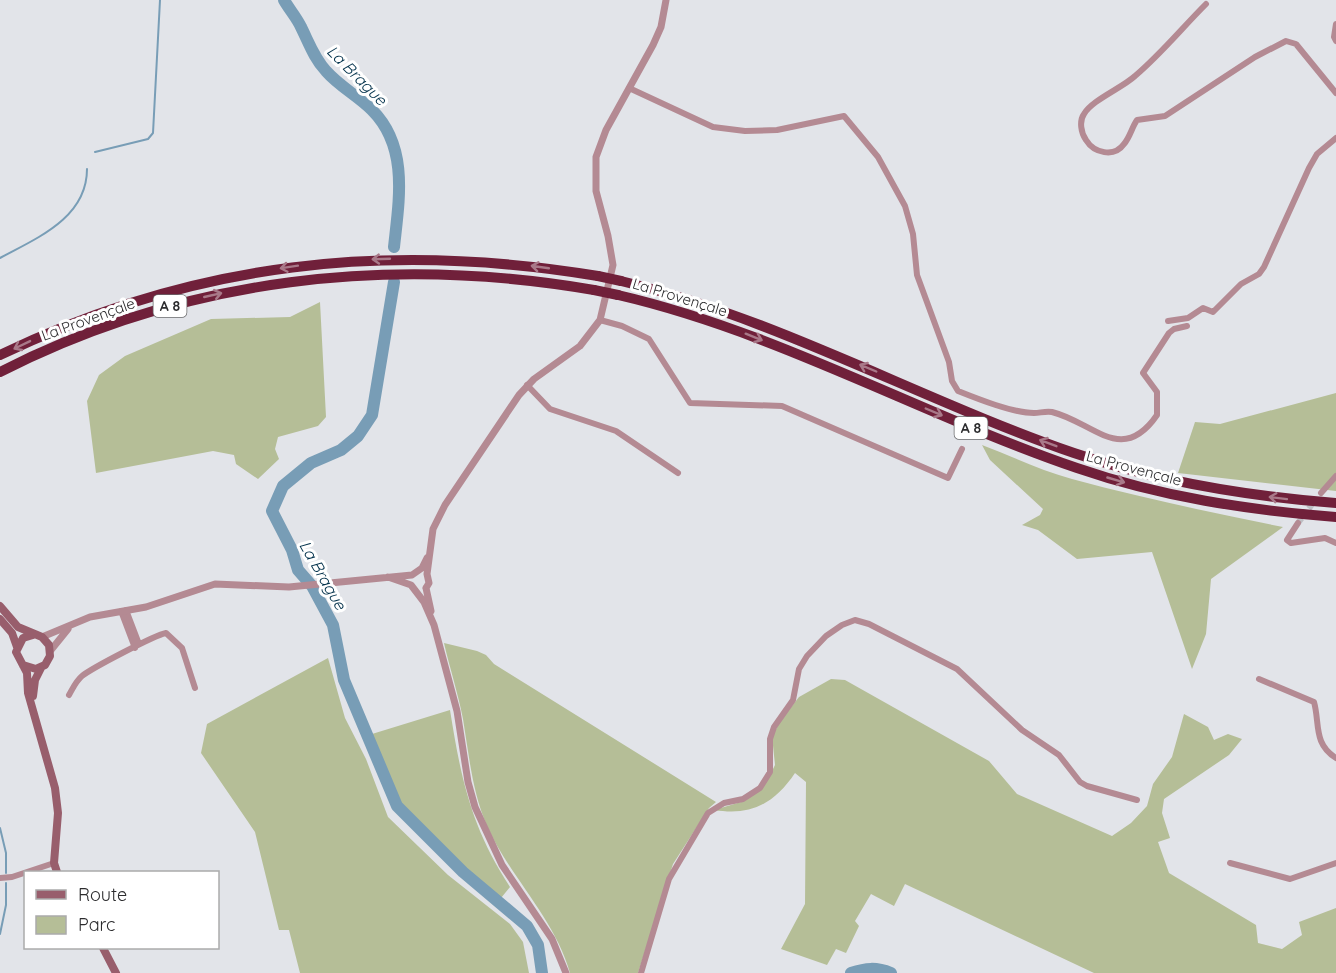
<svg xmlns="http://www.w3.org/2000/svg" width="1336" height="973" viewBox="0 0 1336 973" font-family="Quicksand,sans-serif">
  <style>
    .green { fill: #b5be97 }
    .lines { fill: none; stroke-linecap: round; stroke-linejoin: round }
    .stream { stroke: #789db6; stroke-width: 2 }
    .river { stroke: #789db6; stroke-width: 12 }
    .minor-tunnel { stroke: #bebfc4; stroke-width: 6; stroke-dasharray: 6 3; stroke-linecap: butt }
    .minor { stroke: #b48a93; stroke-width: 6 }
    .tertiary { stroke: #b48a93; stroke-width: 7 }
    .secondary { stroke: #985e6c; stroke-width: 8 }
    .motorway { stroke: #70203a; stroke-width: 10 }
    .motorway-bridge { stroke: #70203a; stroke-width: 10 }
    .oneway { stroke: #a97989 }
    .labels { text-anchor: middle; dominant-baseline: central; stroke-width: 6; stroke-linejoin: round; paint-order: stroke }
    .shield { fill: #fff; stroke: #6b6b6d; stroke-width: 1.5 }
    .shield-label { font-size: 14px; font-weight: bold; fill: #2c2c2e }
    .street-label { font-size: 15px; fill: #2c2c2e; stroke: #fff }
    .water-label { font-size: 16px; font-style: italic; fill: #00304a; stroke: #fff }
  </style>
  <rect width="100%" height="100%" fill="#e2e4e9"/>
  <path class="green" d="M320,302L326,417L318,426L278,437L275,449L279,459L258,479L236,464L234,455L213,451L96,473L87,401L99,375L125,356L211,319L290,317Z
    M1336,393V491L1178,473L1195,422L1220,424Z
    M982,445C1011,456 1042,471 1072,479C1142,498 1213,513 1283,527L1211,579L1206,634L1192,669L1152,552L1077,559L1038,530L1022,525L1040,515L1043,509L990,460Z
    M444,643L477,651L486,655L494,664L716,802L709,808L673,864L638,973H570C555,919 510,877 487,826C472,791 469,755 463,719C458,693 450,669 444,643Z
    M328,658L345,718L366,759L388,817L448,875L510,924L523,942L529,973H300L289,930H279L255,832L201,753L207,724Z
    M831,679L845,680L989,761L1017,794L1112,836L1131,823L1147,806L1153,784L1172,757L1184,714L1208,727L1214,740L1228,734L1242,739L1229,755L1164,799L1162,813L1170,838L1158,842L1169,873L1256,925L1258,943L1282,949L1302,935L1299,922L1336,908V973H1094L905,884L894,906L871,894L855,921L859,926L846,953L836,949L827,965L781,949L805,904L806,782L795,773C774,804 751,816 714,810L741,802L768,779L775,765L772,736L781,720L799,697Z
    M450,710C461,779 471,827 510,887L501,898L461,864L402,807L372,734Z"/>
  <g class="lines">
    <path class="stream" d="M95,152L148,139L153,133L160,0
      M0,258C37,238 87,218 87,169
      M0,828L6,853V873
      M0,934L6,905V883"/>
    <path class="river" d="M284,0C289,9 297,18 301,27C309,43 314,58 326,71C339,86 358,96 372,110C409,147 399,200 394,247
      M394,282L372,415L358,436L341,450L311,463L283,486L272,511L292,550L298,570L312,586L333,625L344,680L397,806L463,872L527,926L538,945L542,973
      M851,973C866,968 876,967 891,973"/>
    <path class="minor-tunnel" d="M1298,523L1316,499"/>
    <path class="minor" d="M1206,4C1182,28 1161,54 1135,76C1122,88 1092,100 1084,114C1079,121 1081,133 1086,140C1094,153 1114,158 1124,144C1130,137 1132,127 1137,120L1165,116L1255,57L1286,41L1296,44L1336,93
      M1336,24L1334,37L1336,41
      M629,88L713,127L745,131L777,130L844,116L878,157L905,206L913,234L917,275L949,362L952,381L958,391C978,399 1013,413 1034,413C1040,413 1045,411 1052,412C1093,422 1122,466 1157,415V392L1143,373L1169,333L1174,329L1187,326
      M600,320L622,326L649,339L690,403L782,406L948,478L962,449
      M1168,321L1188,318L1203,308L1213,312L1241,284L1259,274L1264,267L1309,168L1317,154L1336,138
      M527,385L550,409L616,431L678,473
      M1321,493L1336,476
      M1298,523L1287,540L1291,543L1325,538L1336,543
      M126,610L139,644
      M121,611L135,648
      M1259,679L1314,702C1320,723 1313,744 1336,758
      M69,695C73,688 76,681 82,676C92,668 155,635 166,633L182,648L195,688
      M1230,863L1290,879L1336,863
      M0,878L12,877L54,863
      M641,973L669,879L708,813L724,803L743,799L760,788L770,772V739L774,727L793,700L799,669L807,656L826,636L842,625L855,620L869,624L957,669L1022,730L1059,755L1080,782L1087,786L1137,800"/>
    <path class="tertiary" d="M388,577L411,585L424,602L434,625L457,711L468,782L475,807L502,865L552,939L566,973
      M426,588L429,583L427,574L433,529L445,505L519,395L534,379L580,346L600,320L613,265L608,236L596,191V157L606,130L653,45L661,27L666,0
      M426,588L431,611
      M42,637L90,617L146,607L215,584L289,587L412,575L422,568L427,558
      M51,650L68,629"/>
    <path class="secondary" d="M0,606L18,627L42,637L49,645L50,656L45,665L36,669L23,665
      M0,619L12,633L17,647
      M33,635L23,638L16,652L27,673L28,693L55,788L58,813L54,863L57,872
      M33,696L35,680L41,668
      M103,948L116,973"/>
    <path class="motorway" d="M621,281C779,319 921,400 1074,453C1159,482 1246,496 1336,503
      M618,295C778,332 922,415 1077,468C1161,497 1248,510 1336,517
      M0,355C193,262 387,241 598,276
      M0,372C186,277 390,255 594,290"/>
    <path class="motorway-bridge" d="M598,276L621,281
      M594,290L618,295"/>
  </g>
  <defs><path id="oneway-shaft" d="M-6 0H5M1.5-3L5.5 0L1.5 3" fill="none" stroke-width="1.6" stroke-linecap="round" stroke-linejoin="round" transform="scale(1.5)"/></defs>
  <g class="oneway">
    <use href="#oneway-shaft" transform="translate(381 259) rotate(178)"/>
    <use href="#oneway-shaft" transform="translate(289 267) rotate(171)"/>
    <use href="#oneway-shaft" transform="translate(540 267) rotate(-172)"/>
    <use href="#oneway-shaft" transform="translate(213 295) rotate(-13)"/>
    <use href="#oneway-shaft" transform="translate(754 337) rotate(22)"/>
    <use href="#oneway-shaft" transform="translate(22 345) rotate(154)"/>
    <use href="#oneway-shaft" transform="translate(868 368) rotate(-157)"/>
    <use href="#oneway-shaft" transform="translate(934 412) rotate(23)"/>
    <use href="#oneway-shaft" transform="translate(1048 443) rotate(-159)"/>
    <use href="#oneway-shaft" transform="translate(1116 480) rotate(16)"/>
    <use href="#oneway-shaft" transform="translate(1278 498) rotate(-173)"/>
  </g>
  <g class="labels">
    <g class="shield">
      <rect x="153.5" y="295" width="33" height="22" rx="4.5"/>
      <rect x="954.5" y="417" width="33" height="22" rx="4.5"/>
    </g>
    <g class="shield-label">
      <text x="170" y="306">A 8</text>
      <text x="971" y="428">A 8</text>
    </g>
    <g class="street-label">
      <text transform="translate(680 297) rotate(17)">La Provençale</text>
      <text transform="translate(88 319) rotate(-20)">La Provençale</text>
      <text transform="translate(1134 468) rotate(15)">La Provençale</text>
    </g>
    <g class="water-label">
      <text transform="translate(357 75) rotate(45)">La Brague</text>
      <text transform="translate(323 575) rotate(60)">La Brague</text>
    </g>
  </g>
  <rect x="24" y="871" width="195" height="78" fill="#ffffff" stroke="#ababab" stroke-width="1.5"/>
  <rect x="36" y="890" width="30" height="9" fill="#985e6c" stroke="#ababab" stroke-width="1.5"/>
  <text x="78" y="901" font-size="18" fill="#2c2c2e">Route</text>
  <rect x="36" y="916" width="30" height="18" fill="#b5be97" stroke="#ababab" stroke-width="1.5"/>
  <text x="78" y="931" font-size="18" fill="#2c2c2e">Parc</text>
</svg>
